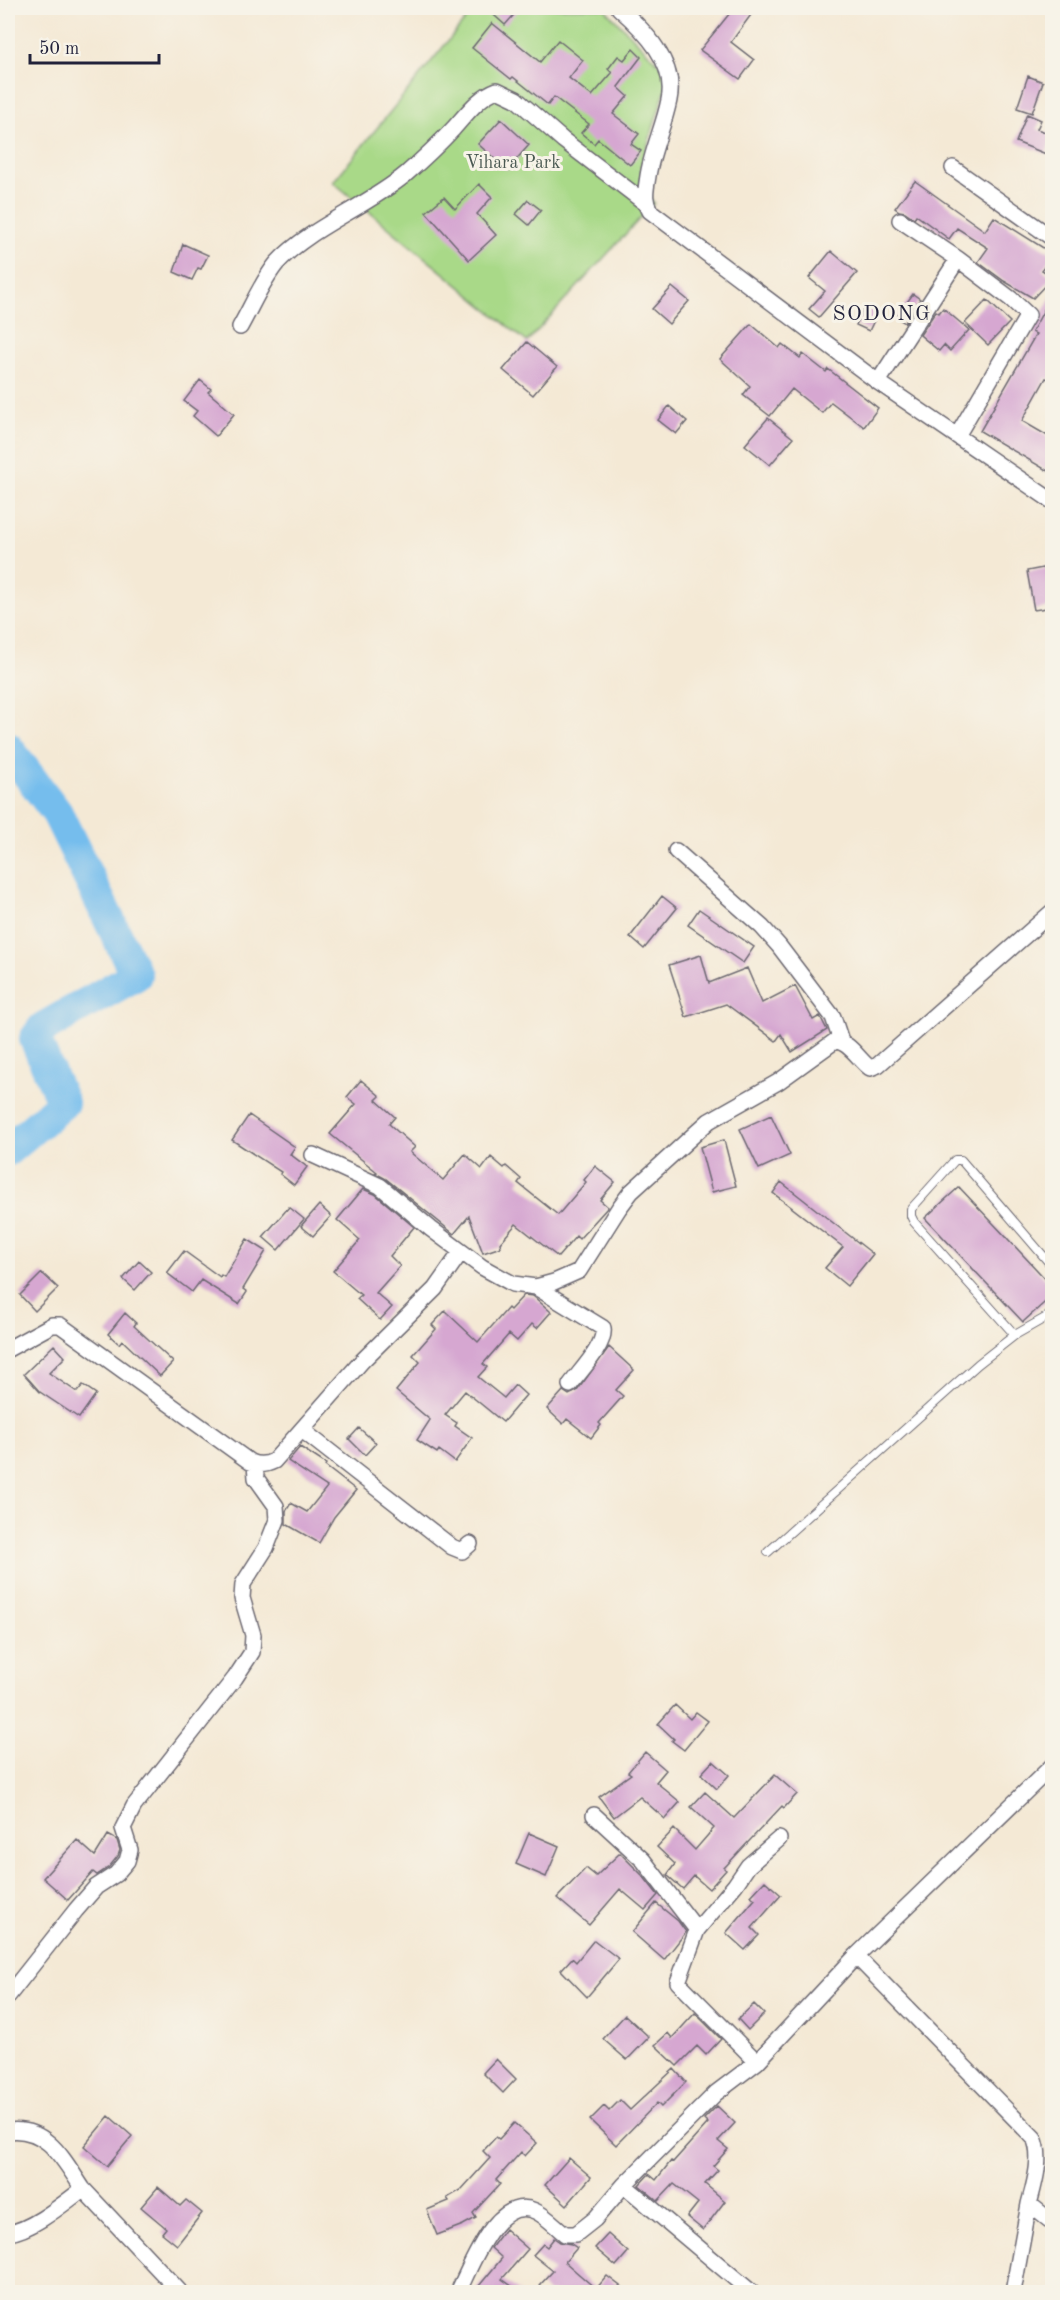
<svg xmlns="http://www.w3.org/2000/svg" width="1060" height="2300" viewBox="0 0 1060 2300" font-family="'Old Standard TT',serif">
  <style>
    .green { fill: #a9d988; stroke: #667e62; stroke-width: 1.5 }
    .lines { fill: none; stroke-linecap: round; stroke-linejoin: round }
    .river { stroke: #74bded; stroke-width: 32 }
    .building { fill: #d6a7d1 }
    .lane-casing { stroke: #6c6871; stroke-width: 10 }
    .street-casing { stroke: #6c6871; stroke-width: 18 }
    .lane { stroke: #fff; stroke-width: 8 }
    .street { stroke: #fff; stroke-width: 15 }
    .labels { text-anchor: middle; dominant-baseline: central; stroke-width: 6; stroke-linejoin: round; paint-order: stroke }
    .park-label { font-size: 18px; fill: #4a5952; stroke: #f7f3e8 }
    .quarter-label { font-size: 21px; letter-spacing: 1.5px; fill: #22223b; stroke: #f7f3e8 }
  </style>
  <rect width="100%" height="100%" fill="#f7f3e8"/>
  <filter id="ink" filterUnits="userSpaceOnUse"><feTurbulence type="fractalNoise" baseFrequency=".0167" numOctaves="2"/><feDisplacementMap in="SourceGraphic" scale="12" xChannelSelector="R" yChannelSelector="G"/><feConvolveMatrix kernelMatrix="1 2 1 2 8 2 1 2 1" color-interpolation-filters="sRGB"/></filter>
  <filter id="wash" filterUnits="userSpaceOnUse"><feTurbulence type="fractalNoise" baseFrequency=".008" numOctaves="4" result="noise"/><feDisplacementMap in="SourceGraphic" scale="24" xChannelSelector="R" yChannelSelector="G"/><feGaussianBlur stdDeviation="1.35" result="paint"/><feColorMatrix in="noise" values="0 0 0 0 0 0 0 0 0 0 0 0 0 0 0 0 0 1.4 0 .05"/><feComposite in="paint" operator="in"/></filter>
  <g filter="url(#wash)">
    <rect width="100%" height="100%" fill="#f4e9d5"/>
    <path class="green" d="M475,8H604L670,75L641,166V187L654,203L527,342L333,182Z"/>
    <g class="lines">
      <path class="river" d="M8,748L57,813L136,975L43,1028L35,1039L63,1103L8,1150"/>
    </g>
    <g id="blocks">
      <path class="building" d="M486,8H520L505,25Z
        M734,8H756L731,42L754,60L740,79L700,50Z
        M492,23L540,62L558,40L583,60L569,78L592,96L612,73L608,69L618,56L624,60L633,49L641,57L618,87L628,96L613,114L639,134L631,144L641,151L630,165L598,139L594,144L581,133L589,124L554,97L548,105L513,77L511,79L472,48Z
        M1028,76L1043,82L1032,113L1017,108Z
        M1027,114L1041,120L1037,129L1053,135L1046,154L1016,142Z
        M501,119L529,145L507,170L478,144Z
        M915,181L985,231L994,217L1053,254L1042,270L1053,277L1033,298L1004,281L978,262L988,248L957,228L949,239L916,215L914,218L905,212L899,211L895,208Z
        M479,184L492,197L477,214L496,235L469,260L426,212L444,197L455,209Z
        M528,200L541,210L529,225L516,214Z
        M183,244L208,255L201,269L198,268L192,280L174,272Z
        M831,251L857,273L819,317L809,309L825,291L809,278Z
        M672,287L689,301L669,324L652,309Z
        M1053,293V381L1046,378L1022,421L1053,439V474L980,431L1036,334L1032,332Z
        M913,294L920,299L905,323L896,317Z
        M987,300L1010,322L988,345L965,323Z
        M865,306L878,312L869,331L856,325Z
        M943,308L969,330L950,351L944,345L939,351L920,335L936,311L939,313Z
        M751,324L779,348L782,344L800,358L803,354L826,372L828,369L878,408L864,427L831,402L822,413L792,389L770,416L743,395L750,386L720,359Z
        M527,342L557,367L533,395L503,370Z
        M200,380L211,389L208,392L234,414L216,436L193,416L197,411L184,401Z
        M669,406L687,421L676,434L658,420Z
        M768,418L793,438L770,465L745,445Z
        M1053,566V607L1034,610L1027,571Z
        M662,896L677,908L644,949L630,937Z
        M699,909L754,947L743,963L688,925Z
        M701,955L709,983L747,968L762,1003L795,986L813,1020L820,1016L827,1030L792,1052L781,1034L776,1041L726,1004L686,1017L669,965Z
        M361,1080L380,1096L376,1100L395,1117L389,1124L415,1147L410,1152L443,1180L465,1154L482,1169L491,1157L504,1168L506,1166L521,1179L518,1183L558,1215L586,1182L584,1180L595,1166L615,1182L600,1200L608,1207L579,1239L576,1236L558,1257L516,1224L500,1243L501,1247L483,1253L469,1216L454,1234L386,1179L375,1173L377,1172L330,1134L356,1104L347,1097Z
        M249,1115L295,1147L290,1154L307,1167L294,1185L280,1174L281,1172L232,1140Z
        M771,1115L790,1155L759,1169L740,1129Z
        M724,1140L736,1186L712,1192L700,1147Z
        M781,1182L873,1254L847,1286L825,1268L843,1247L773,1193Z
        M959,1187L1053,1287V1295L1023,1322L925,1218Z
        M363,1189L375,1194L414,1227L390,1256L400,1266L376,1293L392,1307L380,1320L357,1299L361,1295L333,1271L360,1240L337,1220Z
        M319,1205L331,1216L313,1236L301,1226Z
        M289,1207L304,1219L278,1250L263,1237Z
        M247,1239L266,1251L243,1289L247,1292L239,1304L201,1280L192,1292L167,1273L184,1251L220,1277L221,1275L224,1277Z
        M139,1261L151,1272L135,1290L123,1279Z
        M42,1273L58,1288L35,1311L20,1295Z
        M524,1295L533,1296L551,1312L537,1328L532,1324L517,1341L509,1334L483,1364L487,1367L478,1377L504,1398L515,1385L526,1395L503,1422L465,1391L445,1415L457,1423L455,1426L472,1438L455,1462L439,1450L437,1453L417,1440L430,1420L396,1391L420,1362L413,1355L436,1329L432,1325L445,1311L478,1342L508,1308L510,1310Z
        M125,1313L136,1323L134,1326L173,1362L160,1376L122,1340L119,1344L108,1334Z
        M54,1345L65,1357L49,1373L77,1392L83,1385L96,1394L79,1418L40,1392L24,1374Z
        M609,1347L634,1370L616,1390L623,1396L599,1423L601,1425L591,1438L567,1419L563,1424L547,1409L563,1391L569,1395L577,1391Z
        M359,1428L376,1443L365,1455L349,1439Z
        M300,1447L326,1464L325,1466L356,1490L334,1517L319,1543L286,1524V1511L291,1503L307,1512L327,1487L288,1461Z
        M675,1705L690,1719L696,1712L708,1721L684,1750L672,1741L674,1739L658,1724Z
        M645,1752L666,1770L656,1782L680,1802L665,1819L640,1797L614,1817L599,1797L631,1774L628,1772Z
        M713,1761L729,1775L717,1789L701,1774Z
        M775,1775L797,1794L784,1808L782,1806L724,1868L726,1870L709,1889L694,1876L683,1889L668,1876L667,1875L675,1864L657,1847L674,1829L695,1850L714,1828L691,1807L705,1792L734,1818Z
        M529,1833L559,1846L546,1877L516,1864Z
        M108,1835L117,1840L120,1850L118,1856L109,1867L97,1875L93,1872L68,1900L43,1878L77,1840L95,1856Z
        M620,1853L643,1876L658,1895L645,1910L620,1889L589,1925L557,1898L586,1868L596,1876Z
        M765,1881L781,1895L752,1928L759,1935L745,1950L726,1933L755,1899L751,1896Z
        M656,1903L678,1921L686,1932L664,1960L632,1932Z
        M594,1940L619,1959L587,1997L561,1970L572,1958L576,1962Z
        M754,2004L764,2014L748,2030L738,2019Z
        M695,2013L721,2039L706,2055L697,2046L677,2066L655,2045L668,2033L672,2038Z
        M625,2015L649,2037L627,2060L603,2039Z
        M496,2059L516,2079L503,2093L483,2073Z
        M674,2069L686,2082L661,2107L657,2103L616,2145L590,2120L604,2106L609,2111L620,2100L630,2110Z
        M717,2106L735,2123L718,2141L728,2149L713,2166L718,2170L705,2184L725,2201L703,2230L687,2217L698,2203L674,2184L658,2201L639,2185L649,2174L656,2180L671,2161L673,2162L708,2123L704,2119Z
        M109,2116L132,2136L107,2166L84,2146Z
        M514,2123L537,2143L525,2156L521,2152L496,2180L500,2184L473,2213L476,2218L463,2225L437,2235L427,2210L449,2201L447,2198L461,2190L490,2158L483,2151L496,2137L499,2139Z
        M569,2158L591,2177L567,2205L545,2185Z
        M158,2187L180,2206L186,2200L202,2213L177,2245L162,2233L166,2228L141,2207Z
        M505,2229L528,2249L502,2279L520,2292H474L502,2258L491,2248Z
        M608,2234L628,2252L616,2266L595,2248Z
        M554,2238L560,2242L571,2244L577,2248L565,2262L596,2289L607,2276L628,2292H548L540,2285L553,2271L533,2255L543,2244L547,2247Z"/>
    </g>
  </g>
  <g filter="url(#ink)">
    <use href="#blocks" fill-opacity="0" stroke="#6c6871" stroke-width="1.5"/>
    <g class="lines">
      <defs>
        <path id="lane" d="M1015,1335L914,1222L911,1216V1209L955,1160H961L1052,1266
          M768,1552L978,1364L1015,1335L1052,1314"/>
        <path id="street" d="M619,8C644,30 677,63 669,100C664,126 652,150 648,176C646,190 643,199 650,211L878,382L1052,501
          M953,168L1052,238
          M900,220L958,259L1011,299L1028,315L957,436
          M240,327C252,306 262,281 277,263C309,228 368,206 406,174C422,160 438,145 453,129C466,115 478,97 497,90L516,99L563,140L644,202
          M878,382L958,259
          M676,851L762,927L779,946L833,1017L841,1041
          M313,1155L380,1186L431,1229L482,1267L513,1284L536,1287L554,1282L579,1271L619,1208L631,1192L709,1121L778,1082L835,1041C849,1041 859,1060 870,1068L878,1065L1052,912
          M536,1287L603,1328C606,1345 580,1371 570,1385
          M8,1349L52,1325H60L250,1462C259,1466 266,1465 274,1461L362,1361L435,1289L461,1252
          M302,1430L452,1547L462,1551L470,1544
          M594,1815L643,1860L697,1930
          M856,1956L1034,2138C1043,2157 1034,2185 1029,2204L1052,2222
          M8,1996L76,1910L96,1887L116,1874L127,1861L130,1850L123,1828L134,1806L235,1678L252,1652L253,1635L242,1598L243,1584L266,1548L277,1520L276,1506L256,1478L255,1464
          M757,2062L678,1982L697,1930L735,1885L748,1866L779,1839
          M8,2131C48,2126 64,2161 83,2189
          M624,2185L751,2292
          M8,2233C32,2230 63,2204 83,2189L180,2292
          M458,2292C471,2267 496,2194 535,2211C545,2215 556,2227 565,2234H576L595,2219L624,2185L716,2093L757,2062L856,1956L1052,1766
          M1013,2292L1029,2204"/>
      </defs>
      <use href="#lane" class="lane-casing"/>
      <use href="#street" class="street-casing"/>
      <use href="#lane" class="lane"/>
      <use href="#street" class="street"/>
    </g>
  </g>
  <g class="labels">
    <g class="park-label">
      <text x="513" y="163">Vihara Park</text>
    </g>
    <g class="quarter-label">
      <text x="882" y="314">SODONG</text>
    </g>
  </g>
  <rect width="1060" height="2300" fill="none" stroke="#f7f3e8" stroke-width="30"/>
  <path d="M30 54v9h129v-9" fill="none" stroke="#22223b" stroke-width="3"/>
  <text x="39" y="54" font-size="18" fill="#22223b" stroke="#f7f3e8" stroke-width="4.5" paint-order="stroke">50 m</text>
</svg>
